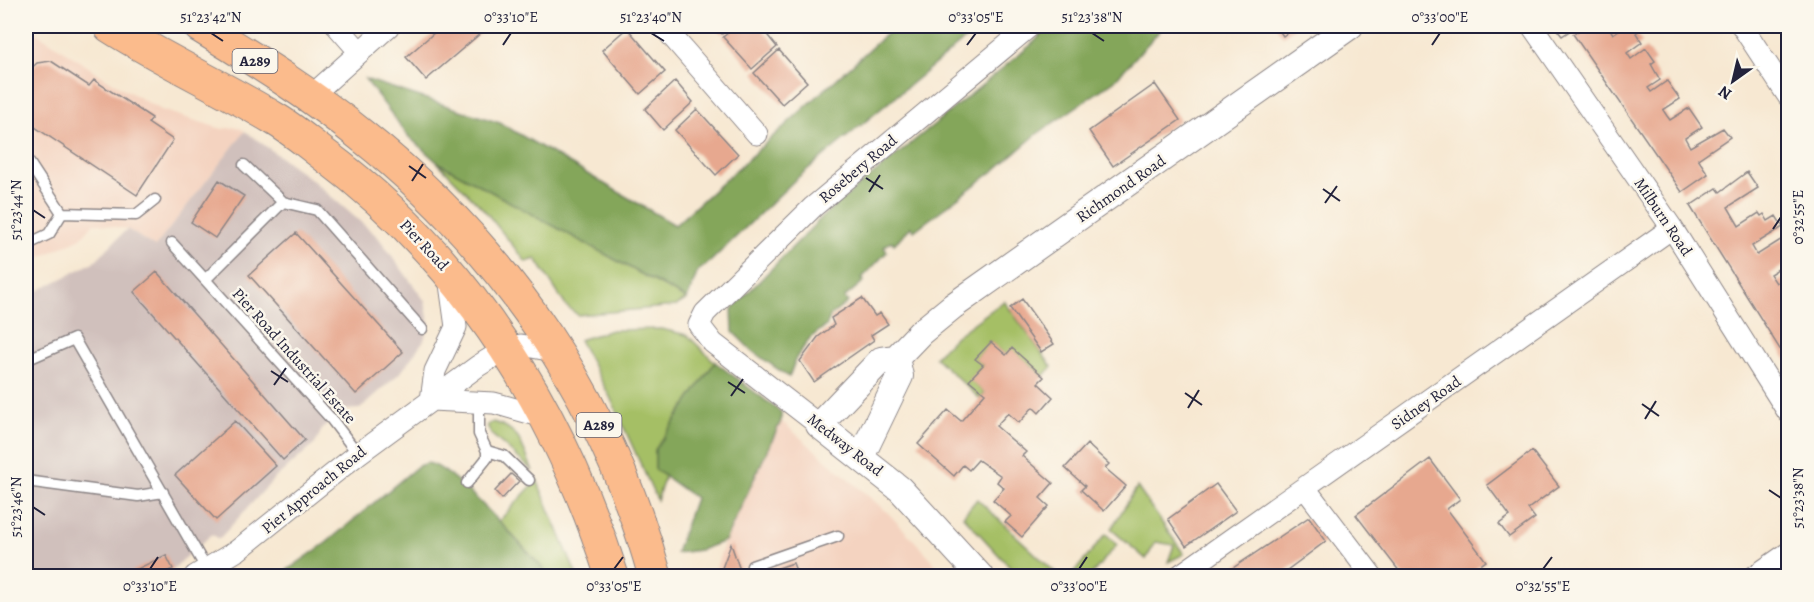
<svg xmlns="http://www.w3.org/2000/svg" width="1814" height="602" viewBox="0 0 1814 602" font-family="Alegreya,serif">
  <style>
    .built { fill: #f4d3c0 }
    .industrial { fill: #d0c0bc }
    .green { fill: #a5bf65; stroke: #647050; stroke-width: 1.5 }
    .forest { fill: #84a65a; stroke: #53644a; stroke-width: 1.5 }
    .building { fill: #e7a88f }
    .lines { fill: none; stroke-linecap: round; stroke-linejoin: round }
    .service-casing { stroke: #8c8586; stroke-width: 13 }
    .minor-casing { stroke: #8c8586; stroke-width: 23 }
    .tertiary-casing { stroke: #8c8586; stroke-width: 28 }
    .primary-casing { stroke: #8c8586; stroke-width: 35 }
    .service { stroke: #fff; stroke-width: 10 }
    .minor { stroke: #fff; stroke-width: 21 }
    .tertiary { stroke: #fff; stroke-width: 26 }
    .primary { stroke: #fbbb8c; stroke-width: 33 }
    .ticks { fill: none; stroke: #22223b; stroke-width: 2 }
    .labels { text-anchor: middle; dominant-baseline: central; stroke-width: 5; stroke-linejoin: round; paint-order: stroke }
    .shield { fill: #fbf7ec; stroke: #636270; stroke-width: 1.5 }
    .shield-label { font-size: 15px; font-weight: bold; fill: #22223b }
    .street-label { font-size: 16px; fill: #22223b; stroke: #fbf7ec }
    .neatline { fill: none; stroke: #22223b; stroke-width: 2 }
    .ticks-label { font-size: 15px; text-anchor: middle; fill: #22223b }
  </style>
  <rect width="100%" height="100%" fill="#fbf7ec"/>
  <filter id="ink" filterUnits="userSpaceOnUse"><feTurbulence type="fractalNoise" baseFrequency=".0167" numOctaves="2"/><feDisplacementMap in="SourceGraphic" scale="12" xChannelSelector="R" yChannelSelector="G"/><feConvolveMatrix kernelMatrix="1 2 1 2 8 2 1 2 1" color-interpolation-filters="sRGB"/></filter>
  <filter id="wash" filterUnits="userSpaceOnUse"><feTurbulence type="fractalNoise" baseFrequency=".008" numOctaves="4" result="noise"/><feDisplacementMap in="SourceGraphic" scale="24" xChannelSelector="R" yChannelSelector="G"/><feGaussianBlur stdDeviation="1.35" result="paint"/><feColorMatrix in="noise" values="0 0 0 0 0 0 0 0 0 0 0 0 0 0 0 0 0 1.4 0 .05"/><feComposite in="paint" operator="in"/></filter>
  <g filter="url(#wash)">
    <rect width="100%" height="100%" fill="#f7e8d2"/>
    <path class="built" d="M26,26L105,78L161,110L222,129L237,127L245,131L155,247L127,229L94,223L81,238L26,264Z
      M781,421L887,512L928,555L944,576H713L725,541Z"/>
    <path class="industrial" d="M245,131L312,180L378,237L425,301L429,323L424,340L402,371L360,409L343,410L322,429L315,444L275,478L219,539L212,534L173,569L157,576H26V297L94,262L127,229L155,247Z"/>
    <path class="green" d="M437,162L681,296L687,299L676,306L578,315L566,306L536,259L526,262L485,211Z
      M1004,301L1052,367L1043,376L1012,349L1006,355L990,342L976,359L983,365L970,380L985,393L980,399L935,357L956,336Z
      M661,329L687,335L715,362L655,450V469L665,476L657,500L610,397L579,340L612,330Z
      M493,422C521,429 522,447 533,471L491,434L487,425Z
      M537,480L577,576H550L499,521Z
      M1137,487L1184,554L1168,562L1174,545L1156,542L1146,559L1111,529Z
      M977,499L1059,576H1018L963,516Z
      M1106,534L1117,545L1090,576H1071Z"/>
    <path class="forest" d="M895,26H981L796,179L710,262L698,271L687,299L437,162L409,137L365,79L500,123L675,225Z
      M1049,26H1164L1114,81L1037,134L996,169L914,231L911,227L894,244L892,241L884,247L887,252L862,278L864,281L844,298L848,302L830,316L827,325L810,338L796,358L789,377L752,351L733,332L732,309L826,213L1032,44Z
      M715,362L781,412V421L725,541L700,550L676,553L695,498L655,469V450Z
      M427,463C452,464 529,555 550,576H279L326,543L418,466Z"/>
    <g id="blocks">
      <path class="building" d="M442,26H489L426,80L406,57Z
        M715,26H731L722,34Z
        M736,26H760L777,47L752,69L723,37Z
        M1276,26H1297L1283,36Z
        M1554,26H1577L1562,36Z
        M1586,26H1608L1613,34L1625,26H1636L1639,30L1636,33L1642,42L1627,53L1631,59L1646,48L1655,61L1651,64L1660,80L1648,88L1651,92L1667,81L1680,99L1663,110L1667,116L1670,120L1689,108L1702,127L1685,138L1690,147L1723,128L1730,137L1698,159L1708,174L1682,192L1573,34Z
        M627,28L665,72L640,94L602,50Z
        M779,50L807,82L782,104L754,73Z
        M51,61L89,86L94,80L152,118L148,123L173,140L137,195L26,121V73L37,63Z
        M675,81L693,102L663,130L645,109Z
        M1155,84L1180,120L1113,166L1089,131Z
        M697,109L738,154L716,175L675,130Z
        M1747,172L1758,188L1728,207L1739,226L1759,213L1761,216L1764,214L1768,221L1776,216L1783,227L1752,246L1757,255L1787,236L1788,239V263L1770,274L1776,283L1788,275V362L1690,206L1717,188L1720,192Z
        M219,180L244,196L215,238L191,222Z
        M296,233L403,352L356,394L249,275Z
        M157,272L305,440L283,460L134,292Z
        M862,298L875,316L880,313L888,324L871,335L874,340L814,382L800,361L818,337L834,325L831,318Z
        M1022,299L1054,344L1041,352L1010,308Z
        M991,342L1006,355L1012,348L1044,377L1038,383L1053,397L1039,413L1033,407L1019,423L1008,413L996,426L1026,452L1022,456L1053,483L1040,498L1049,506L1022,537L1005,522L1011,516L993,500L1004,488L997,482L1001,476L978,460L969,470L963,465L954,476L918,444L948,410L961,421L985,393L969,380L983,365L975,359Z
        M235,421L276,466L216,520L175,475Z
        M1087,444L1109,464L1105,468L1126,486L1104,511L1081,490L1085,486L1065,468Z
        M1532,451L1559,486L1528,509L1535,518L1509,537L1499,524L1510,516L1487,485Z
        M1430,459L1460,499L1447,509L1486,561L1475,569L1481,576H1403L1356,515Z
        M511,474L519,481L502,499L495,491Z
        M1216,484L1236,511L1186,546L1168,519Z
        M1309,517L1326,541L1279,576H1221Z
        M731,544L742,576H719Z
        M166,555L173,569L157,576H135L133,571Z
        M793,563L798,576H755Z"/>
    </g>
  </g>
  <g filter="url(#ink)">
    <use href="#blocks" fill-opacity="0" stroke="#8c8586" stroke-width="1.5"/>
    <g class="lines">
      <defs>
        <path id="service" d="M26,158L62,213L49,234L26,245
          M244,165L283,202L317,210L422,329
          M62,213L136,215L155,200
          M172,243L332,420L358,454
          M206,279L283,202
          M26,360L74,339L207,570
          M487,451L504,456L529,480
          M26,481L138,496L163,492
          M467,483L487,458V451L479,434V403
          M752,566L838,536"/>
        <path id="minor" d="M337,26L359,51
          M663,26L757,134
          M1532,26L1672,228L1788,412
          M1742,26L1788,96
          M310,97L389,26
          M431,400L435,371L456,327L449,277
          M431,400L494,403L547,418
          M819,425L713,343L699,325L705,313L813,207L1030,26
          M1305,488L1372,576
          M195,576L238,550L358,454L478,366L507,348L521,345L559,352
          M1179,576L1672,228
          M1755,576L1788,553"/>
        <path id="tertiary" d="M861,457L900,376L896,358
          M980,576L900,489L819,425L881,360L896,358L920,333L953,306L1350,26"/>
        <path id="primary" d="M110,26C163,60 221,86 275,119C292,129 307,142 323,154C467,261 558,407 612,576
          M200,26C255,60 311,94 361,135C504,248 607,400 655,576"/>
      </defs>
      <use href="#service" class="service-casing"/>
      <use href="#minor" class="minor-casing"/>
      <use href="#tertiary" class="tertiary-casing"/>
      <use href="#primary" class="primary-casing"/>
      <use href="#service" class="service"/>
      <use href="#minor" class="minor"/>
      <use href="#tertiary" class="tertiary"/>
      <use href="#primary" class="primary"/>
    </g>
  </g>
  <path class="ticks" d="M211,33L223,41M651,33L664,41M1092,33L1104,41M503,45L511,33M967,45L976,33M1432,45L1440,33M409,166L426,178M866,178L883,189M412,181L423,164M1323,189L1340,201M869,192L880,175M1325,203L1337,186M33,210L45,218M1773,229L1781,217M271,371L288,382M728,382L745,393M274,385L286,368M1185,393L1202,405M731,396L743,379M1642,404L1659,416M1188,408L1199,390M1645,419L1656,401M1769,490L1781,498M33,507L45,515M150,569L158,557M614,569L623,557M1079,569L1087,557M1543,569L1552,557"/>
  <g class="labels">
    <g class="shield">
      <rect x="232.5" y="49" width="45" height="24" rx="4.5"/>
      <rect x="576.5" y="413" width="45" height="24" rx="4.5"/>
    </g>
    <g class="shield-label">
      <text x="255" y="61">A289</text>
      <text x="599" y="425">A289</text>
    </g>
    <g class="street-label">
      <text transform="translate(858 169) rotate(-40)">Rosebery Road</text>
      <text transform="translate(1121 189) rotate(-35)">Richmond Road</text>
      <text transform="translate(1663 217) rotate(56)">Milburn Road</text>
      <text transform="translate(424 245) rotate(47)">Pier Road</text>
      <text transform="translate(294 356) rotate(48)">Pier Road Industrial Estate</text>
      <text transform="translate(1426 403) rotate(-35)">Sidney Road</text>
      <text transform="translate(845 445) rotate(38)">Medway Road</text>
      <text transform="translate(314 490) rotate(-39)">Pier Approach Road</text>
    </g>
  </g>
  <rect width="1814" height="602" fill="none" stroke="#fbf7ec" stroke-width="66"/>
  <g transform="translate(1733 81) rotate(214)" stroke="#fbf7ec" stroke-width="4.5" paint-order="stroke">
  <path d="M0-4.5L10 22L0 15L-10 22Z" fill="#22223b"/>
  <text y="-9" font-size="16" font-weight="bold" text-anchor="middle" fill="#22223b">N</text>
  </g>
  <rect x="33" y="33" width="1748" height="536" class="neatline"/>
  <g class="ticks-label">
    <text x="211" y="22">51°23'42"N</text>
    <text x="511" y="22">0°33'10"E</text>
    <text x="651" y="22">51°23'40"N</text>
    <text x="976" y="22">0°33'05"E</text>
    <text x="1092" y="22">51°23'38"N</text>
    <text x="1440" y="22">0°33'00"E</text>
    <text transform="translate(16 210) rotate(-90)" y="5">51°23'44"N</text>
    <text transform="translate(1798 217) rotate(-90)" y="5">0°32'55"E</text>
    <text transform="translate(1798 498) rotate(-90)" y="5">51°23'38"N</text>
    <text transform="translate(16 507) rotate(-90)" y="5">51°23'46"N</text>
    <text x="150" y="591">0°33'10"E</text>
    <text x="614" y="591">0°33'05"E</text>
    <text x="1079" y="591">0°33'00"E</text>
    <text x="1543" y="591">0°32'55"E</text>
  </g>
</svg>
